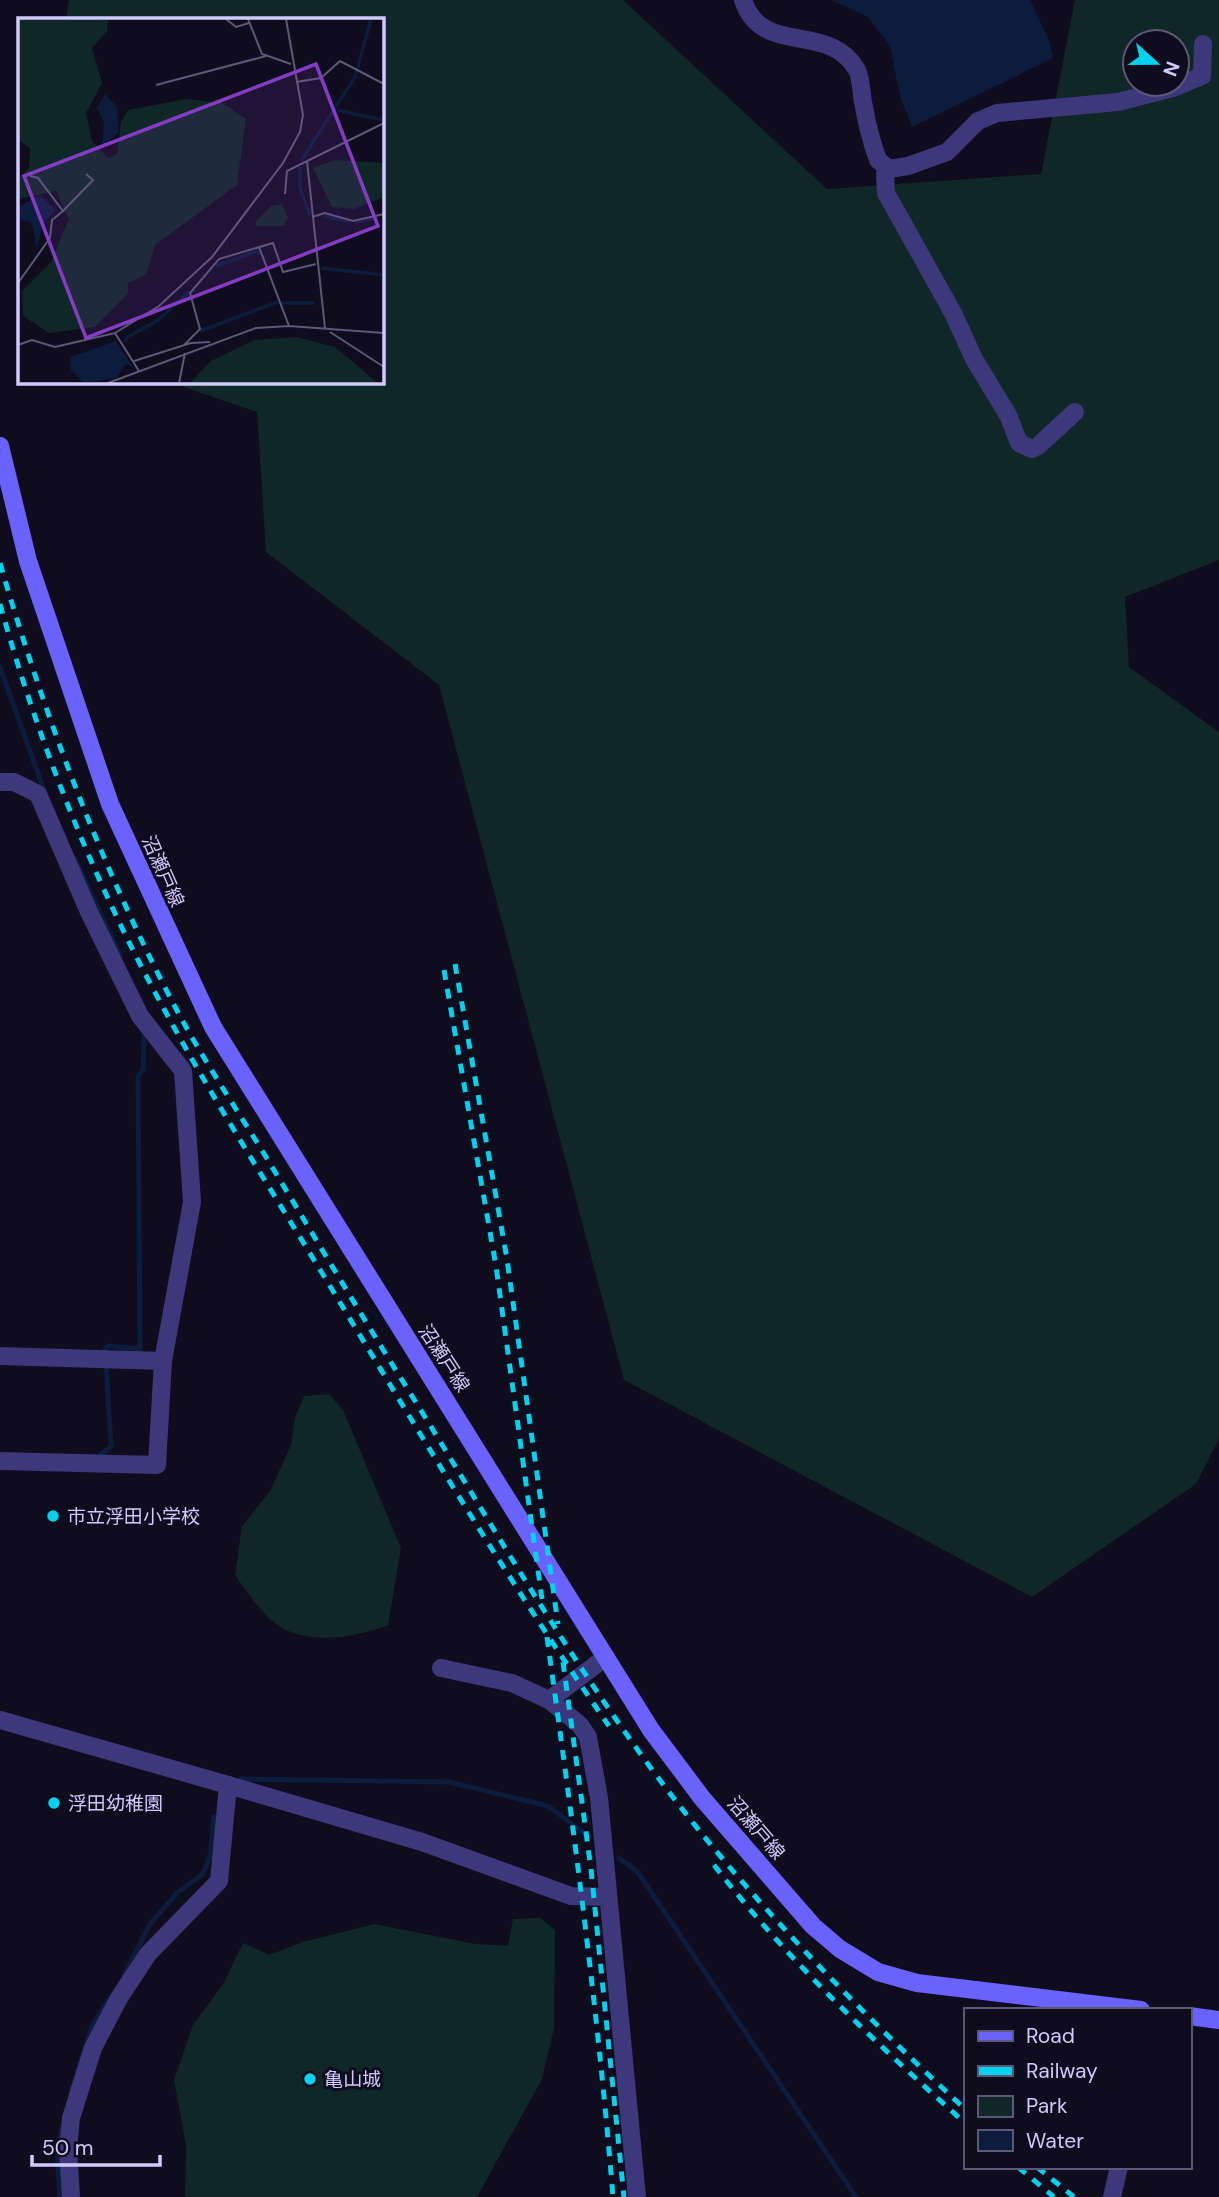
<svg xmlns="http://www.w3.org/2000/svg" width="1219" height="2197" viewBox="0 0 1219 2197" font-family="'DM Sans','Noto Sans JP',sans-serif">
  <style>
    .green { fill: #0f2726; fill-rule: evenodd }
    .water { fill: #0b1c3d }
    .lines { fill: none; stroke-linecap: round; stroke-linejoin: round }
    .stream { stroke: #0b1c3d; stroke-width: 5 }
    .minor { stroke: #3c387b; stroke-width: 18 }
    .tertiary { stroke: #3c387b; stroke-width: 18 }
    .secondary { stroke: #6962fc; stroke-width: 18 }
    .rail { stroke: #04d1ee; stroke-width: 5; stroke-dasharray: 10 9; stroke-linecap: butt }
    .poi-dot { fill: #04d1ee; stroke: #0f0c1d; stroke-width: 2.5 }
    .labels { text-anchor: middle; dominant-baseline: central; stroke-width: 6; stroke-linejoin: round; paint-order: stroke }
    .street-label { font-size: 19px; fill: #d0c9fe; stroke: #0f0c1d }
    .poi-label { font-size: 19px; fill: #d0c9fe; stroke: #0f0c1d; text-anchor: start }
    .inset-river { fill: none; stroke: #0b1c3d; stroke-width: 3.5 }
    .inset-road { fill: none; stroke: #5c5877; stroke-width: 2 }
    .view { fill: #843cc5; fill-opacity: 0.15; stroke: #843cc5; stroke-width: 3.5 }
    .inset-edge { fill: none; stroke: #d0c9fe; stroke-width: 3.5 }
  </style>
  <rect width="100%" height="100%" fill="#0f0c1d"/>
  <path class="green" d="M69,0H623L827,189L1041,174L1075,0H1219V560L1125,597L1129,667L1219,732V1439L1196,1484L1032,1597L624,1380L439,685L266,552L257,412L184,387L182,382H382V19H66ZM1135,42H1177V84H1135Z
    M329,1394L343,1410L401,1548L388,1625C357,1637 314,1645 282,1628C263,1617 248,1593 235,1575L242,1526L270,1491L291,1445L295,1418L304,1396Z
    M540,1918L555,1930L554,2028L542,2079L477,2197H185L186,2145L174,2080L193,2025L223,1984L243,1943L269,1955L303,1942L374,1924L476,1944L508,1946L513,1919Z"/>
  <path class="water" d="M831,0H1030L1050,43L1053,58L912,127L900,96L890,46L868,17Z"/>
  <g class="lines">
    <path class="stream" d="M0,667L45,793
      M75,859L120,955
      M105,1349L108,1346L140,1349L138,1076L143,1070L144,1036
      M97,1458L111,1446L106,1363
      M241,1779L449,1782L548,1806L588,1836
      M619,1858L637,1871L856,2197
      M124,1975L150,1924L178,1892L202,1875L210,1857L214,1817
      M71,2092L92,2026L110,1998
      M60,2197L57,2149L62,2128"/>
    <path class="minor" d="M743,0C762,58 828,20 857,70C862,80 861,96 864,107C867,125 872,143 878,160L889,169L908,166L947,152L978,121L997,113L1118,102L1173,88L1202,76L1203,44
      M889,169L885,174L886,193L953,313L974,359L1008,415L1019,443L1032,449L1038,446L1075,412
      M0,782H14L38,794L89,912L140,1016L183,1071L192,1202L163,1361L157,1465L0,1461
      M0,1356L163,1361
      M441,1668L512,1683L549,1700L580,1725L588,1737L599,1798L637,2197
      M549,1700L606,1657
      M71,2197L68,2149L71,2118L93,2048L119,1998L148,1954L219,1881L228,1785L422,1842L571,1896L608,1897
      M1112,2197L1119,2167"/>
    <path class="tertiary" d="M0,1720L228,1785"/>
    <path class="secondary" d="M0,446L28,561L110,804L213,1027L651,1730L702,1798L813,1926L840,1949L878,1972L917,1983L1141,2010
      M1189,2016L1219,2020"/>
    <path class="rail" d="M0,563C44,714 99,861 172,1001C199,1053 232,1102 263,1152C311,1231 358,1310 407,1388C479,1503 547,1622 625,1732C722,1871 841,1994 965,2109
      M0,604C39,744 94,882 164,1009C216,1105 276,1197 333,1291C422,1437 511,1585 609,1726
      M455,964L507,1259L558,1624
      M444,970L496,1266L542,1599
      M547,1637C573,1824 598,2010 613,2197
      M563,1662L591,1869L624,2197
      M714,1865C788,1961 876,2043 965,2123
      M1018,2167L1054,2197
      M1037,2167L1074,2197"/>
  </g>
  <g class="poi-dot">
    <circle cx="53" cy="1516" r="7"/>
    <circle cx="54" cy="1803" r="7"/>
    <circle cx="310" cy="2079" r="7"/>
  </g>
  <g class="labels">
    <g class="street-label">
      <text transform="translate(163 871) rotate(66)">沼瀬戸線</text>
      <text transform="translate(444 1358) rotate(57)">沼瀬戸線</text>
      <text transform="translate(756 1828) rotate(49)">沼瀬戸線</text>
    </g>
    <g class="poi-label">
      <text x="67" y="1516">市立浮田小学校</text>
      <text x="68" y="1803">浮田幼稚園</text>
      <text x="324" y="2079">亀山城</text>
    </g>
  </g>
  <g transform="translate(18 18)">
    <rect width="366" height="366" fill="#0f0c1d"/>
    <path d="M0,1H90L89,13L74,30L84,65L68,95L74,123L90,140L99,136L103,104L110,92L168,81L204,85L228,101L219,167L137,227L128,257L110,265V276L77,309L31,315L5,298L4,273L33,244L51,201L38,173L0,181V160L11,150L12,130L0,122ZM317,142L366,145V179L336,191L314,189L295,150ZM264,186L270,200L265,208H238V203L253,188ZM278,319L317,329L360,365H172L193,343L236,322Z" fill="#0f2726"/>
    <path d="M87,76L99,89L101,114L84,128L86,105L79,90ZM22,177L38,192L26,204L18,232L16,211L12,204L0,202V189ZM98,323L115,349L108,346L98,360L66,365L53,352L52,339Z" fill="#0b1c3d"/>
    <path class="inset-river" d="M319,92L364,102M283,143L337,59L353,1M282,149V170L292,197M306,198L331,204M337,204L358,200M198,248L240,233L242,237M304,250L366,257M264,285H297M182,313L260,284M108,324V320L140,302L171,274"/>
    <path class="inset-road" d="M208,1L218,9L231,5M230,1L244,36L273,46M278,64L303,60L322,43L366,66M138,67L248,38M289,143L307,310M267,176L269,153L366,105M45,193L75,162L68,156M294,199L307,195L335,203L366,196M241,229L271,308M0,265L32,220L34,202L45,193L20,160L12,158M312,314L366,349M0,327L14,322L37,329L97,315M166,327L182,311L172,275L201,241L255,225L265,254L298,246M116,343L173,325L192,324M121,353L97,315L141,288L194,239L265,145L282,114L285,97L268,1M90,365L238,310L271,308L366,315M161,365L167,335"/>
    <path class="view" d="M298,46L360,208L68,320L6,158Z"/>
    <rect width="366" height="366" class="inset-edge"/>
  </g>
  <rect x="964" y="2008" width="228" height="161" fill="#0f0c1d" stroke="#5c5877" stroke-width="2"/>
  <rect x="978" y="2031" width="35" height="10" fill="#6962fc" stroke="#5c5877" stroke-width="2"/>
  <text x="1026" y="2043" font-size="21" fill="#d0c9fe">Road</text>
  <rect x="978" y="2066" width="35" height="10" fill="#04d1ee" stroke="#5c5877" stroke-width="2"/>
  <text x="1026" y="2078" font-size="21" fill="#d0c9fe">Railway</text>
  <rect x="978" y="2096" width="35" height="21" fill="#0f2726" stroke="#5c5877" stroke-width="2"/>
  <text x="1026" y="2113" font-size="21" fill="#d0c9fe">Park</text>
  <rect x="978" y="2130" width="35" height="21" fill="#0b1c3d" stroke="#5c5877" stroke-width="2"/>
  <text x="1026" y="2148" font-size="21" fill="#d0c9fe">Water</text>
  <g transform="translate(1156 63) rotate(111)"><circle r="33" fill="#0f0c1d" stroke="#5c5877" stroke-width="2"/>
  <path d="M0-5L12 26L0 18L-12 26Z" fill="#04d1ee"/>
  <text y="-10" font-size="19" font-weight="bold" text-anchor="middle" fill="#d0c9fe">N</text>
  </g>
  <path d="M32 2155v10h128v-10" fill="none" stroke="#d0c9fe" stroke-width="3.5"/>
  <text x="42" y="2155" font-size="21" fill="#d0c9fe" stroke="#0f0c1d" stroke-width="5" paint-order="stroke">50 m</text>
</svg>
